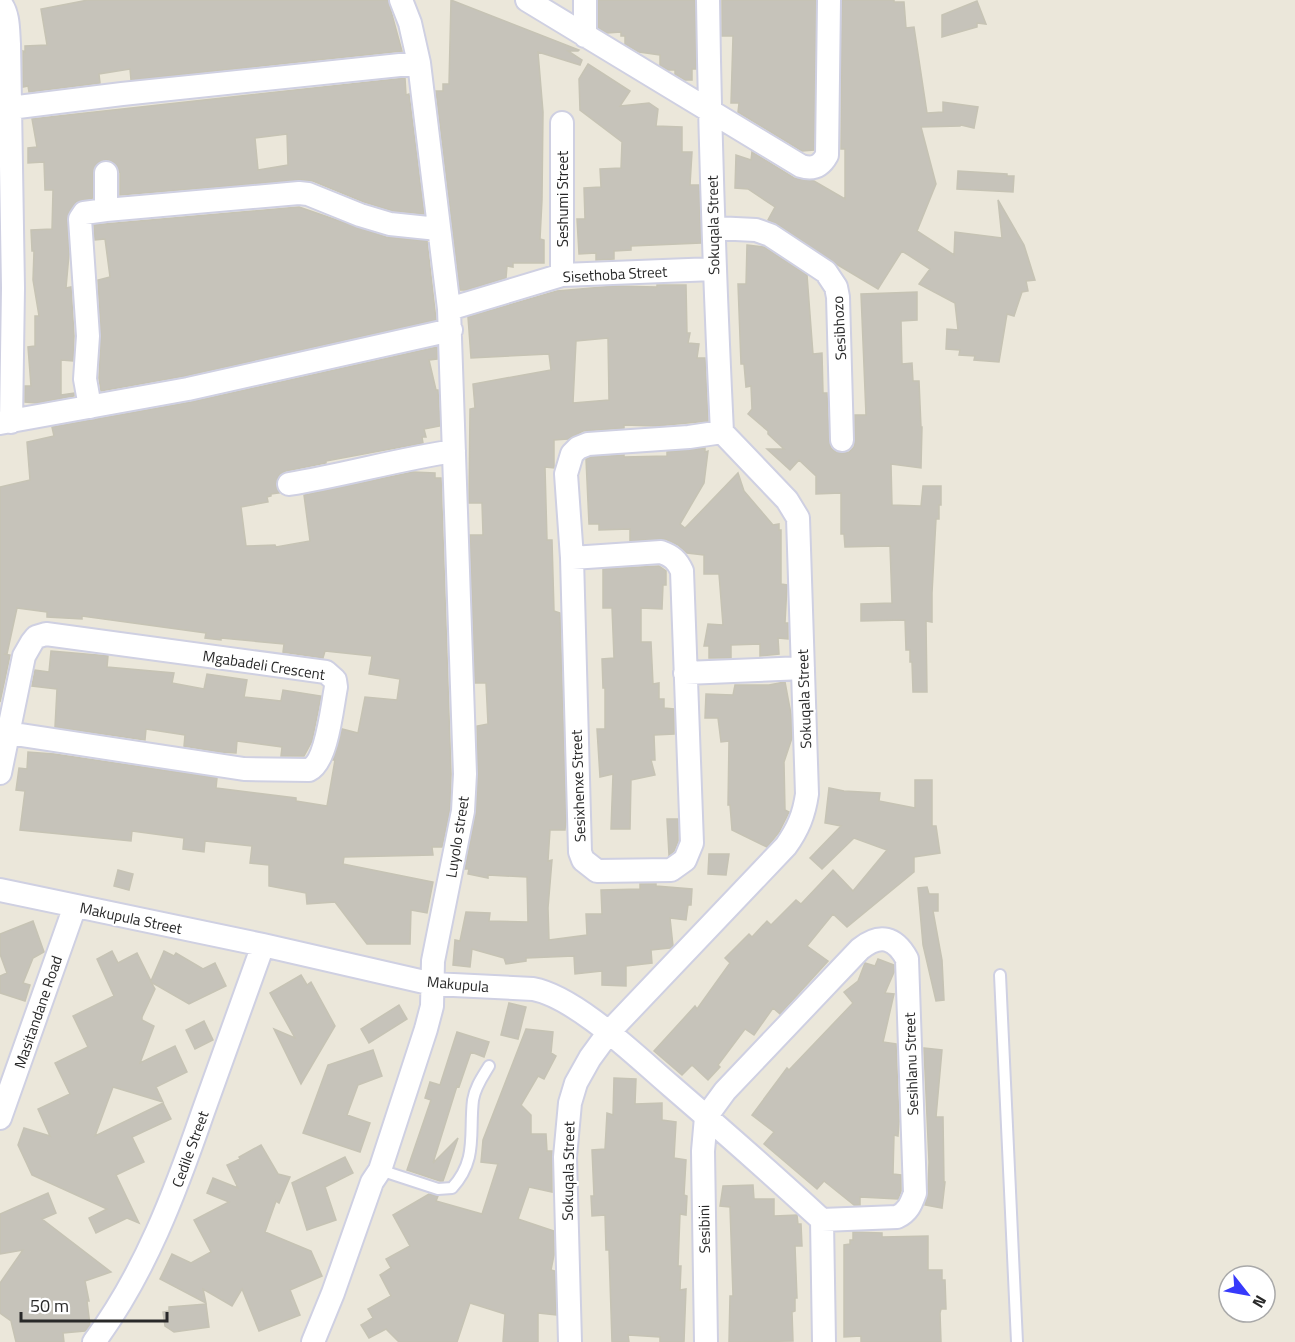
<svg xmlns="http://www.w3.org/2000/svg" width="1295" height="1342" viewBox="0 0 1295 1342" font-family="'Titillium Web',sans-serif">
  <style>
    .building { fill: #c6c3ba; stroke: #c6c3b4; stroke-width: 1.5; fill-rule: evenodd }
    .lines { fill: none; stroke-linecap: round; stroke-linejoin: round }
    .lane-casing { stroke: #cfd0e2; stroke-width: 14 }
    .street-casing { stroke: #cfd0e2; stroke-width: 26 }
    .lane { stroke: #fff; stroke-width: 10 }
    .street { stroke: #fff; stroke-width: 22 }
    .labels { text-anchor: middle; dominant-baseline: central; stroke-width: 4.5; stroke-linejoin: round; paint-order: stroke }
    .street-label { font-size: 15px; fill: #292929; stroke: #fff }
  </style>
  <rect width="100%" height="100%" fill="#ebe7da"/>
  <path class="building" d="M88,0H388L402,51L131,80L130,69L99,74L100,83L29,92L28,86L23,87V51L25,52V46L47,45L41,9Z
    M451,0L579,50L578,51H568L582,60L580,65L538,52L543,112L542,200L540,239L544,240V263H513V267L507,266L506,278L466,290H460L436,91H443V84H449Z
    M598,0H695L696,69H692V80H685L675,74V70H668L660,65V55L639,52L625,44V36H621V32L607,33L598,28Z
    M722,0H816L814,150L802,151L738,112L739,103H731L733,36H722Z
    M842,0H894V2H904L906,28L914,27L927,113L943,112V102L978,107L974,128L961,125L960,126L921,127L936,184L917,231L954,255L955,232L1002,238L998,200L1024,245L1035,280L1026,281L1028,291L1022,292L1014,316L1007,314L999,362L974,360L975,356L959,355L960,350L946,349L947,329L958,330L955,303L919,284L930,269L902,251L878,289L838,265L777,224L768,220L775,207L748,189L735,188L736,155L751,160L752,152L794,178L814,181L845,199V149H841Z
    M977,1L986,24L977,23V27L942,37V15Z
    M588,64L630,91L620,106L649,103L658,109L656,126L682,127V152H692L690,185H699L701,243L631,246V250L614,251V259L596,260V253L579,254L577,219H585L584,188L601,187L600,169L621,168L622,142L580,110L579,79Z
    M405,78L406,95L409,94L424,214L393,211L364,202L313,181L300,180L120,195V173L117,166L113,162L107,160L99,162L95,166L93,172V198L76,202L69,212L67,219L69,254L66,288L71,287L74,336L73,361L61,360V395L74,393V396L37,403L25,402V386H31L28,347L35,346V316H39L33,280L34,251H32L31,230L52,229L53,190H45L44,162L28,163V148L37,147L32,119ZM287,134L288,165L258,170L255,138Z
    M958,171L1007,174V176H1014L1013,192L957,189Z
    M299,207L386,237L427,241L436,320L185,376L101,391L99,378L101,335L98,280L110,277L105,239L95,240L94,225Z
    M747,245L764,247L807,275L813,354L822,353L823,393H827L829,440L831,448L836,452L843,453L849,452L854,447L855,440V415H866L861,294L917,292V320L901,321L902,364L912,363L913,381H919L921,427H922L921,468L891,464L892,505L921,506L923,486H941V505H939V519H936L932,593V622L926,621L927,692H913L912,662H910V650H906L905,620L861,621V604L892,603L890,546L845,547L844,534H841V493L816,494V476L799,460L790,470L767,449H784L768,434V431L748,414L752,409L751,386L746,387L744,364H741L738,284H746Z
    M657,285H686L687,333H690L688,343L699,344L697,358H705L708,421L656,426L624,425V428L583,431L568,439L554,440V468L545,467L547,540H552L554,611L560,613L566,819L565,830H550L548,861L552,860L548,908L549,940L587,935L586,914H602L601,890L640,889V884H656V886L692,889L691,905H688L686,920L670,918L673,946L670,948L651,950L652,963L626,966V986L602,985V971L575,974L574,956L526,958V961L506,964L504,958L472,949L470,967L453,965L455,940L460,941L466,912L490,913L489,921L528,922L527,877L488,875V878L468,874L469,869H465L476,812L478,774L477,726L488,724L486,683H475L470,535H483L482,503H469L470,409L475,408L473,384L551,370L549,354L471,358L468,317L557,291L615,286L657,287ZM608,338L609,400L573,403L576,341Z
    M437,347V359L429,360L436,390H438L440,426L424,429L426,437H422L423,443L326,461V463L286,471L280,474L277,479L276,486L279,493L271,494V496L267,497L268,502L241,507L246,546L275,545L276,547L310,541L304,495L413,472L435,473V478H441L451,774L450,809L442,847H432L433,855L344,857L343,864L433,882L427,913L411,910L410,944H367L335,902L307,904L306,893L269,886V865L250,863L252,846L205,841L204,852L183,849L184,838L132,831L131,841L20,830L25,791L16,790L19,768L27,769L28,752L54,754L217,778L216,788L296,798V801L327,806L335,760H333L342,729L358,733L365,697L397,700L400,679L369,674L372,656L325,651L323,658L283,652L284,644L221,638V640L205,638L206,633L82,616V619L47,617V612L17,608L7,654H4L10,655L0,702V487L30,480L27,442L54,436L52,427L191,402Z
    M705,448V452L708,451L704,483L680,524L685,528L738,473L744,491L773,525L779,524V530H781V584L787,585L785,623H788V639L778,638L779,654L760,656V644L731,645V658H709V646H704L708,624L723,625L719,574H704V555L687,553L678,545L665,539L630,541V529L599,530V524H589L586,459L591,457L624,455V457L667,456V452Z
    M659,566L666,571V585H663L662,609L641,608V642H651L653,684L659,683V699H664V708L674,709V734L654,735L655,760H651L655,775L631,780L630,829H611L613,774L600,777L597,729H605V688H603L602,659L614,658L612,608H603V569Z
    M51,651L108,656L107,667L174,673L172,683L204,689L207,674L247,680L244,697L281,701L283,690L321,696L312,741L304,756H281L282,747L237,741L236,753L220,752L184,746L185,735L146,729L145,740L55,727L57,689L32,686L35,670L49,672Z
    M785,682L791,714L792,738L784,762L785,810L789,812L779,832L767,847L732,830L730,805H728L729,741L721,742L718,718H705L706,694L733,695L735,685H769Z
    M915,780H932V826H936L940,853L914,857V872L847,927L833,914L807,946L828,961L780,1014L773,1008L754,1035L745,1029L718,1065L720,1067L708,1080L692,1065L682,1075L654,1051L695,1006L697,1009L730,963L725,958L749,934L752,937L767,921L771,925L796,900L801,904L833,870L853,891L887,850L854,838L822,869L810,858L841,826L825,823L829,788L844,791L880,793L879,801L915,808Z
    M667,819H678V841L674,851L669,855Z
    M709,854H729L726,875L708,874Z
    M118,870L133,874L129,890L114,886Z
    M927,887L929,894H938V911H933L942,960L944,1000L936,1001L923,945L918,888Z
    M33,921L44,952L33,958L23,983L30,985L25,1001L0,993V976L7,973L0,954V934Z
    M112,951L118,963L137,953L151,981L164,951L174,956L176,953L203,969L215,963L226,986L189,1004L151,982L155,989L142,1017V1020L154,1026L140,1063L175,1046L187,1072L156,1087L163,1102L113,1087L95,1136L163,1103L171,1119L132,1137L144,1162L116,1175L139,1223L127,1218L96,1233L89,1218L107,1209L32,1175L18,1145L24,1128L50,1136L38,1109L70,1094L55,1063L88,1047L73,1016L114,996L97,959Z
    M878,959L894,965V972L885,993L894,994L883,1042L896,1044L899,1121L898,1136L894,1135L893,1174L901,1175V1191L898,1199L860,1197V1205H854L824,1181L817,1189L764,1144L774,1132L752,1115L787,1068L789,1070L853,1003L844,992L858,981L865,963L875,966Z
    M301,975L307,985L311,982L335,1026L301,1084L274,1029L295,1038L270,993Z
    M509,1003L526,1007L518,1039L501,1035Z
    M399,1005L407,1019L369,1043L361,1029Z
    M204,1021L213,1040L195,1049L186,1030Z
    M526,1029L553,1032L551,1053L556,1056L544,1079L538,1076L521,1105L531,1115V1134H546L547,1151H552V1192L529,1187L518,1219L554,1231V1255L551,1270L555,1271L556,1315L538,1313V1342H503L505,1314L470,1303L457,1342H399L386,1329L369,1338L361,1325L373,1318L368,1309L391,1296L380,1275L391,1268L386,1259L410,1246L393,1215L429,1194L438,1196L436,1201L482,1214L498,1164L481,1162L483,1140Z
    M457,1032L489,1042L484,1057L471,1052L459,1087L457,1086L433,1163L458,1138L443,1181H440L407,1170L431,1100L425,1098L430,1082L440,1085Z
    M924,1048L942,1050L936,1117H943L944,1182H945L942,1208L925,1205L928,1193L929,1162Z
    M373,1050L382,1076L358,1085L347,1115L370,1123L360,1152L303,1133L328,1065Z
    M614,1078L636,1079L635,1104L662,1103V1120L676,1122L674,1158L686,1160L684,1195L687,1196L686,1215L680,1214L678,1266H681L680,1290L686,1289L684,1342H660V1337L628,1335L629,1342H612L609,1250H606L605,1215L592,1216L591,1196H594L592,1150L605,1149L607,1113L613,1115Z
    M261,1145L278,1174L290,1177L279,1203L276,1201L265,1232L311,1251L322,1276L290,1290L300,1315L259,1331L242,1289L232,1306L203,1289L206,1303L160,1279L172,1254L191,1263L211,1252L194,1220L229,1202L207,1193L213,1178L238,1188L227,1165L240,1159L239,1157Z
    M345,1157L353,1173L325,1187L336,1220L307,1230L292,1183Z
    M753,1185L754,1199H774V1216L797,1215L798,1224H801L802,1246H795L797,1298H795V1311L792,1312L793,1341L729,1342L730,1296H733L730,1207L720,1206L723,1186Z
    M48,1193L56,1213L42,1219L111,1272L85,1281L89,1301H87L90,1325L85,1331L63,1333L64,1342H16L11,1321L0,1313V1283L23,1250L0,1254V1214Z
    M853,1232L882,1233V1237L928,1236V1270H942V1280H945L946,1309H941L940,1313L941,1342H861V1336L844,1337V1245L850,1244V1240H853Z
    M206,1304L209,1327L174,1332L165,1326L163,1312L169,1311V1307Z"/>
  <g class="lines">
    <defs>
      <path id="lane" d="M1000,975L1017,1342
        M380,1170L438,1189L452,1188C478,1160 469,1133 473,1100C475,1087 483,1076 489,1066"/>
      <path id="street" d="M527,0L801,166C814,170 821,166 827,155L829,0
        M0,3C9,13 8,31 9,44L13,288L11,422
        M585,36V0
        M10,108L122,94L419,63
        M562,123V275
        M106,210L299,193L308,194L360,215L390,224L438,229
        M715,228L756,230L770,235L826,272L836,287L838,297L842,440
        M449,309L562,275L714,269
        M90,407L85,379L88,336L80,219L84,213L106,210V173
        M0,423L188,389L451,330
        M289,484C345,475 399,459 454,451
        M572,558L661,552C672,556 677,560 682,571L692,843L685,860L671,870L597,871L583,860L580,852L572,558L566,474L572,454L578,448L588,444L689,437L722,432
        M685,673L803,668
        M0,773L24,656L32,642L36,637L46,634L326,672L335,680L336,687C332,707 327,762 309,770L244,769L8,733
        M0,890L263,945L433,984L533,989C576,997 637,1057 671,1086C722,1130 772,1174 822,1220L897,1217C908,1212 911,1204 915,1193L907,959C895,937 880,933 860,949L725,1091L706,1117L703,1151L706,1342
        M0,1118L75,906
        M822,1220L824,1342
        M94,1342C145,1273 175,1193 203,1112C223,1057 243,1001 263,945
        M313,1342L333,1293L372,1182L380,1170L426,1029L432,1006L433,961L463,811L465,774L449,309L419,63L410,23L401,0
        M570,1342L565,1157L570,1103L576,1083L590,1058L609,1032L786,846C798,829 804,815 807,794L798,518L787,500L722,432C715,288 710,144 708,0"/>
    </defs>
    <use href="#lane" class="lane-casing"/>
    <use href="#street" class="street-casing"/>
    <use href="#lane" class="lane"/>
    <use href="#street" class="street"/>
  </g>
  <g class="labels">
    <g class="street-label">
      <text transform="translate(562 199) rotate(-90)">Seshumi Street</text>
      <text transform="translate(713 225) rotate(-91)">Sokuqala Street</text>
      <text transform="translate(615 274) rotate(-3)">Sisethoba Street</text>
      <text transform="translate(839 328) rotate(-93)">Sesibhozo</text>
      <text transform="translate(264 665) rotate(9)">Mgabadeli Crescent</text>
      <text transform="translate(804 699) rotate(-92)">Sokuqala Street</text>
      <text transform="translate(578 786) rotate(-92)">Sesixhenxe Street</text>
      <text transform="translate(457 837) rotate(-81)">Luyolo street</text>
      <text transform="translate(131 918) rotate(12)">Makupula Street</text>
      <text transform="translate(458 984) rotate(5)">Makupula</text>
      <text transform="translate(38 1012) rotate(-71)">Masitandane Road</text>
      <text transform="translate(911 1064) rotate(-92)">Sesihlanu Street</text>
      <text transform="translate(190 1149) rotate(-70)">Cedile Street</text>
      <text transform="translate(568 1171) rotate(-89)">Sokuqala Street</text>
      <text transform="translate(704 1229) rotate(-91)">Sesibini</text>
    </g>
  </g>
  <g transform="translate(1247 1294) rotate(121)"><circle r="28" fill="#ffffff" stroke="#a9a9a9" stroke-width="1.5"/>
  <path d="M0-4.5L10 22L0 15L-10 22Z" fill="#373afb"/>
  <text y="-9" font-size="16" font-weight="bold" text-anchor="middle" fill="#292929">N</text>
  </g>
  <path d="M21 1312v9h146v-9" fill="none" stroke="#292929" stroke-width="3"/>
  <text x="30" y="1312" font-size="18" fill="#292929" stroke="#ffffff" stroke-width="4.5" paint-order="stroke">50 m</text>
</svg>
